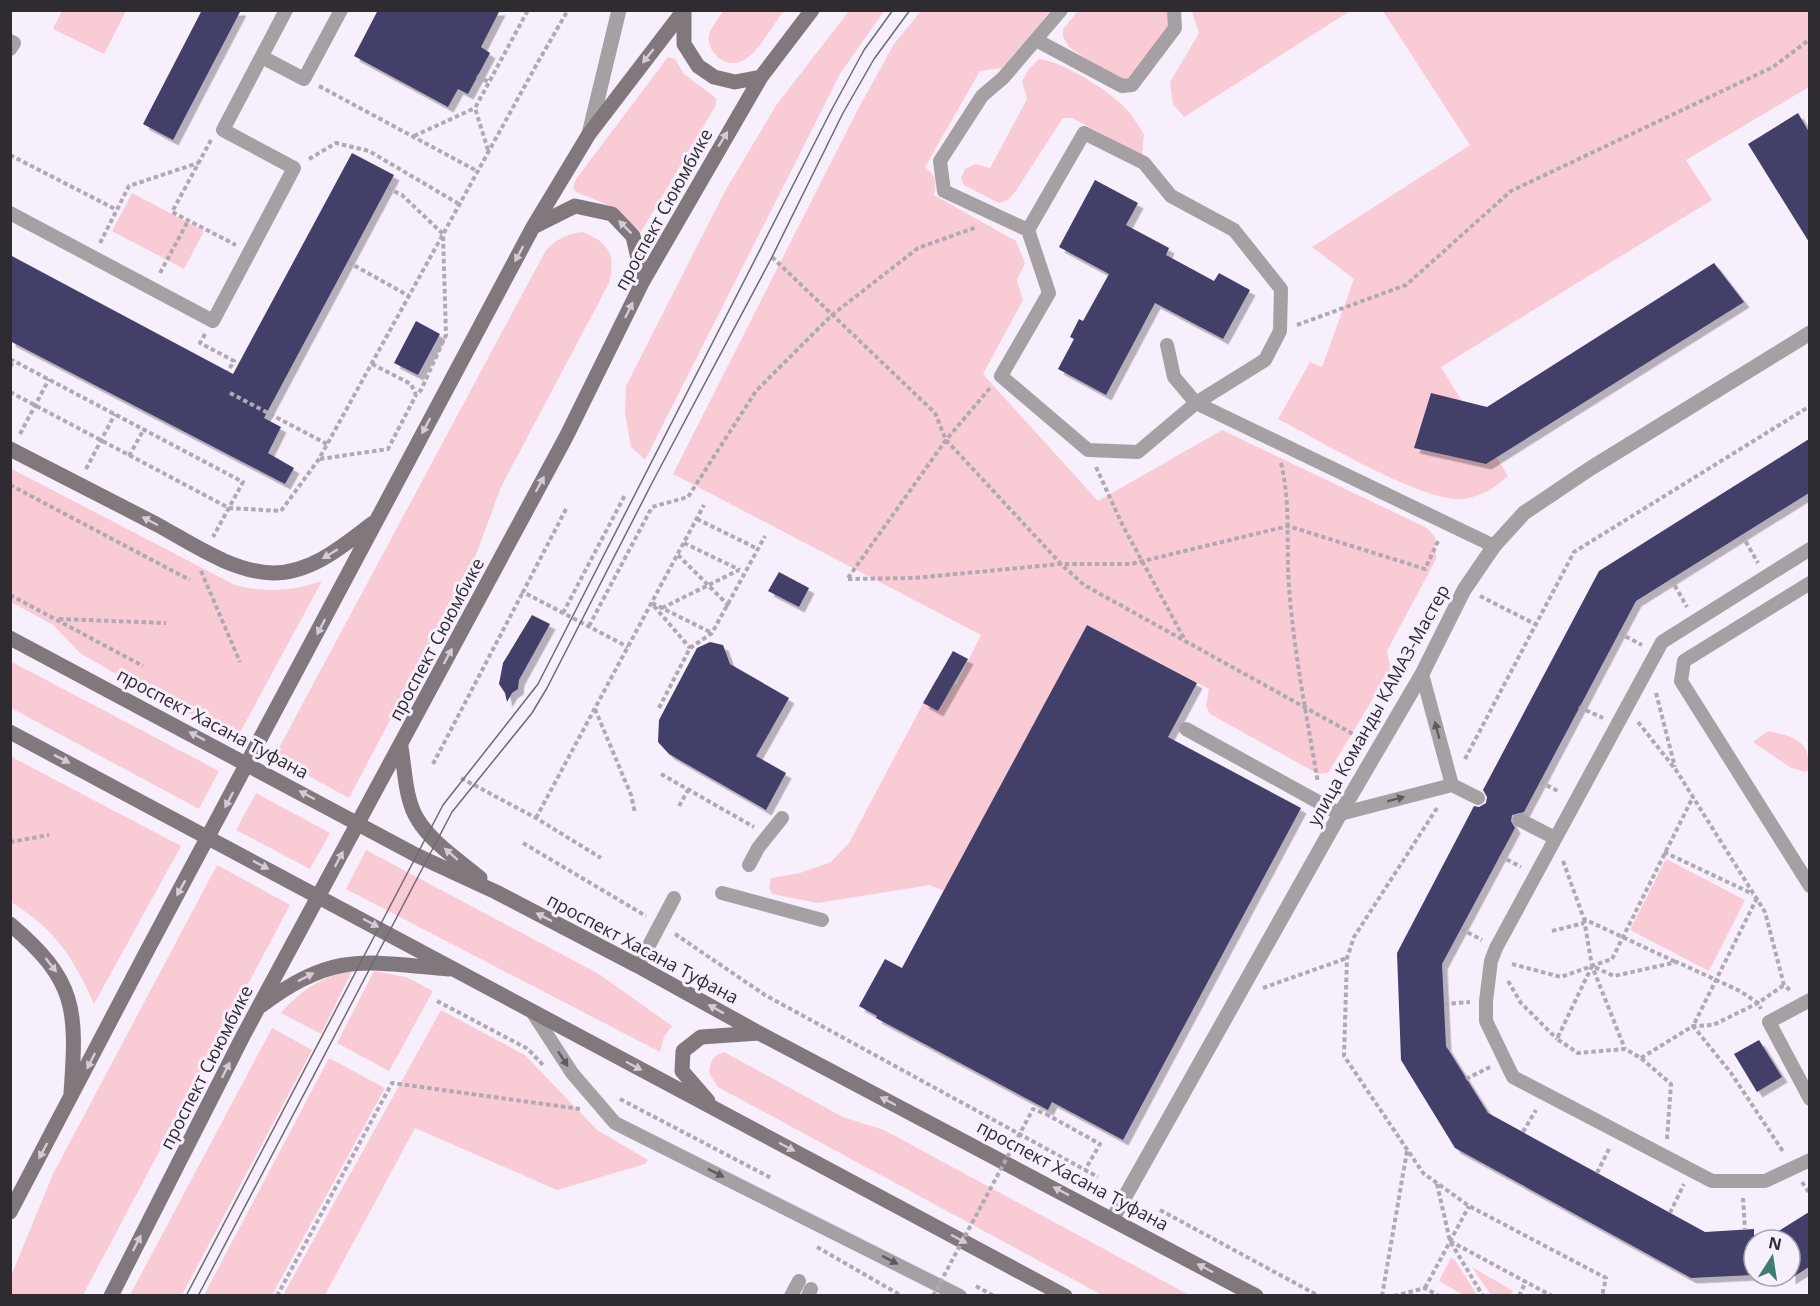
<svg xmlns="http://www.w3.org/2000/svg" width="1820" height="1306" viewBox="0 0 1820 1306" font-family="'Open Sans',sans-serif">
  <style>
    .green { fill: #f9ccd5 }
    .building { fill: #424069; filter: url(#shadow) }
    .lines { fill: none; stroke-linecap: round; stroke-linejoin: round }
    .path { stroke: #b0a9b4; stroke-width: 4; stroke-dasharray: 4.5 3; stroke-linecap: butt }
    .lane { stroke: #a6a0a4; stroke-width: 14 }
    .street { stroke: #a6a0a4; stroke-width: 15 }
    .secondary { stroke: #81787e; stroke-width: 15 }
    .tram { stroke: #6f6a72; stroke-width: 1.5 }
    .path-bridge { stroke: #b0a9b4; stroke-width: 4; stroke-dasharray: 4.5 3; stroke-linecap: butt }
    .oneway { fill: #d4cbd7 }
    .oneway2 { fill: #5f5a5f }
    .labels { text-anchor: middle; dominant-baseline: central; stroke-width: 6; stroke-linejoin: round; paint-order: stroke }
    .street-label { font-size: 18px; fill: #2f2c31; stroke: #f8effd }
  </style>
  <defs>
    <filter id="shadow"><feDropShadow dx="5.5" dy="5.5" stdDeviation="0" flood-color="#0004"/></filter>
  </defs>
  <rect width="100%" height="100%" fill="#f8effd"/>
  <path class="green" d="M62,11V10L126,11L104,54L53,29Z
    M723,11V10L784,11C772,25 760,52 742,61C726,69 706,52 709,35C711,27 719,18 723,11Z
    M849,11H884L840,74L645,460L631,447L625,413L626,386L725,191L777,104Z
    M921,11H1050L1002,68L980,71L925,167C936,176 937,181 934,195L1016,241L1025,263L1017,280L1023,300L983,374L1098,501L1222,430L1427,528L1435,537L1436,559L1387,651L1391,669L1328,773L1318,774L1210,714L1206,706L1209,689L1087,625L944,891L930,885L818,903L772,894L769,887L771,878L800,873L831,862L849,843L936,679L956,685L981,635L673,474L857,111L894,44Z
    M1078,11H1167C1176,38 1146,61 1130,80L1115,78L1069,47L1063,37V29Z
    M1192,11V10L1350,11L1184,117L1173,104L1170,82L1199,33Z
    M1383,11H1809V87L1686,160L1712,200L1441,367L1508,476C1494,488 1483,496 1464,499C1425,504 1317,439 1278,419L1310,362L1322,367L1354,279L1312,247L1470,145Z
    M668,57L675,59L684,74L716,98V105L641,232L610,206L576,192L573,188L576,179Z
    M1039,59C1064,62 1112,92 1128,111C1134,118 1139,127 1144,134L1142,155L1072,118H1063L1015,192L1008,200L999,203L964,185L961,178L965,169L975,164L990,168L1027,99L1022,81L1028,70Z
    M132,193L204,231L184,269L112,231Z
    M582,232C609,242 616,254 609,283L501,487L473,563L349,798L274,757L546,250C557,239 566,234 582,232Z
    M10,468L235,585C265,593 292,591 322,581L237,738L133,684L80,653L53,625L11,602Z
    M10,661L219,771L199,809L11,708Z
    M1768,731C1794,737 1810,740 1809,769L1806,772L1791,768L1753,742Z
    M10,756L181,846L94,1004C73,957 55,929 11,902Z
    M256,793L330,833L310,869L236,830Z
    M366,850L599,974L672,1026L664,1037L660,1052L346,889Z
    M1666,859L1745,900L1709,971L1630,930Z
    M217,865L290,905L83,1295H11V1276L53,1174Z
    M352,971L321,1034L281,1013C301,990 322,976 352,971Z
    M374,971L406,977L433,991L389,1071L337,1043Z
    M441,1010L525,1055L597,1130L648,1160L645,1164L557,1190L415,1128L325,1295H283Z
    M272,1028L312,1050L182,1295H130Z
    M724,1052L843,1117L884,1130L1189,1295H1102L718,1087L709,1073C711,1061 712,1056 724,1052Z
    M329,1058L385,1088L272,1295H204Z
    M1451,1258L1455,1260L1477,1295H1464L1439,1281Z
    M1472,1267L1513,1291L1511,1295H1491Z"/>
  <path class="building" d="M202,10H241L173,140L143,124Z
    M378,10H500L481,47L490,53L468,94L458,89L448,107L354,56Z
    M1798,113L1809,132V242L1748,144Z
    M352,153L394,175L264,418L281,427L268,453L294,468L285,484L10,341V255L233,374Z
    M1095,180L1138,203L1126,225L1169,248L1166,255L1214,281L1219,273L1250,290L1223,339L1155,303L1106,395L1058,369L1074,339L1070,337L1079,319L1083,321L1109,274L1059,247Z
    M1714,263L1744,302L1486,464L1414,448L1431,393L1487,407Z
    M416,321L440,334L418,375L394,363Z
    M1809,439V493L1636,601L1524,812L1512,815L1511,821L1515,828L1442,964L1446,1046L1488,1113L1705,1232L1754,1229V1275L1691,1278L1455,1148L1401,1060L1397,953L1474,806L1479,807L1486,803L1487,797L1483,790L1599,571Z
    M779,572L809,588L799,607L768,591Z
    M532,615L550,624L519,680L518,689L512,693L507,702L505,693L499,684L503,663Z
    M1087,625L1197,683L1168,737L1301,808L1123,1140L1052,1102L1048,1110L876,1018L877,1016L859,1006L885,959L902,968Z
    M710,642L723,645L730,664L789,698L756,756L786,773L766,810L669,754L658,742L659,720L697,648Z
    M953,651L968,659L938,711L923,703Z
    M1759,1040L1782,1077L1757,1092L1734,1054Z
    M1809,1212V1267L1790,1279V1240H1764Z"/>
  <g class="lines">
    <path class="path" d="M477,76L489,82
      M319,86L477,171
      M414,136L475,108
      M211,140L172,212L236,245
      M488,150L475,108L528,10
      M10,155L117,210
      M309,159L336,143L369,151L459,204
      M100,243L129,186L198,163
      M772,257L935,413L946,440L1061,564L1084,585L1362,739
      M348,262L409,296
      M160,273L188,221
      M1297,325L1406,285L1511,191L1773,67L1810,39
      M205,334L200,343L234,361L228,371
      M10,359L243,482L213,537
      M372,364L411,384L416,395L421,390L446,335L443,234L402,195L387,188
      M10,367L14,360
      M10,392L229,508L281,511L319,459L538,62L568,10
      M230,393L327,444
      M20,434L49,379
      M129,456L144,429
      M320,459L388,449L416,395
      M1281,463C1291,504 1286,545 1289,587C1294,653 1307,718 1318,783
      M1096,467L1122,524L1186,642
      M86,469L115,414
      M10,485L190,580
      M566,509L523,592L628,647
      M697,519L758,549
      M1742,535L1758,563
      M684,543L740,570
      M678,555L729,606
      M201,571L240,662
      M848,578L946,440L990,388
      M848,579L914,578L1061,564H1131L1288,526L1425,569L1439,539
      M1671,579L1687,607
      M10,595L143,666
      M1480,596L1535,624
      M652,603L712,633
      M654,606L690,648
      M662,608L739,570
      M563,613L625,495
      M59,619L166,623
      M589,626L652,507L688,497L756,391L832,315L918,248L977,227
      M1619,633L1642,645
      M1656,693L1675,767
      M1579,707L1603,718
      M659,708L690,648L712,633L765,536
      M595,709L631,795L635,813
      M1638,722L1676,770L1765,912L1784,985L1791,991
      M1465,759L1574,552L1810,406
      M433,764L523,592
      M661,774L754,827
      M461,778L536,818L601,858
      M1540,782L1560,792
      M679,806L688,790
      M1437,808L1354,937L1347,958L1344,1056L1423,1173L1469,1206L1606,1278L1602,1296
      M536,818L704,505
      M10,842L49,835
      M523,843L646,916
      M1664,852L1753,894
      M1500,856L1521,867
      M1563,861L1584,919L1676,962
      M1757,898L1693,1026L1731,1073L1784,1153
      M1584,919L1592,966L1625,1049
      M1461,929L1482,940
      M1552,931L1584,923
      M675,934L765,995L1098,1177
      M1512,964L1561,977L1612,959L1693,797
      M1508,981L1521,1003L1557,1039
      M1263,988L1347,958
      M437,1001L528,1049L543,1065
      M1444,1004L1470,1002
      M1641,1058L1693,1026L1713,1025L1758,1003L1784,985
      M1466,1079L1490,1067
      M620,1099L773,1179
      M1046,1114L1100,1144L1085,1170
      M1523,1132L1536,1110
      M1667,1139L1671,1084L1641,1058L1625,1049L1578,1053L1557,1039L1592,966L1614,976L1677,962L1740,991L1758,1003L1761,1009
      M1597,1173L1610,1147
      M1802,1182L1810,1194
      M1437,1184L1450,1241L1483,1296
      M1743,1198L1745,1230
      M1160,1210L1319,1296
      M1670,1213L1684,1184
      M1450,1241L1552,1296
      M817,1247L902,1296
      M976,1286L994,1296
      M1425,1288L1469,1206
      M277,1296L392,1083L580,1109
      M1382,1296L1407,1151
      M1394,1296L1425,1288L1439,1296
      M1519,1296L1526,1281"/>
    <path class="lane" d="M1036,40L1122,86L1132,85L1175,28L1174,10
      M10,41L14,43L10,49
      M262,57L304,79L341,10
      M10,213L213,321L294,168L223,130L286,10
      M1028,230L1084,133L1144,163L1171,196L1234,230L1281,289L1280,331L1265,360L1196,403L1138,452L1088,450L1001,376L1049,293L1028,230L944,191L940,161L982,96L1003,78L1061,10
      M1167,345L1174,377L1196,403L1494,546
      M1810,549L1662,642L1496,948L1491,961L1486,1001V1021L1513,1077L1712,1181H1765L1810,1160
      M1810,583L1684,661L1681,681L1810,886
      M1422,674L1452,785
      M1186,729L1340,814L1452,785L1478,798
      M1520,820L1555,838
      M749,865L758,848L782,818
      M722,893L822,920
      M638,966L674,898
      M1810,1000L1769,1022L1810,1099
      M531,1010L572,1073L615,1123L960,1296
      M791,1296L799,1281
      M808,1296L811,1289"/>
    <path class="street" d="M589,134L619,10
      M1113,1218L1340,814L1422,674L1464,590L1494,546L1524,513L1591,468L1810,333"/>
    <path class="secondary" d="M684,11V44L698,66L714,77L735,82L761,77
      M533,227L575,206L612,214L633,236L643,281
      M10,449C59,474 107,499 156,524C191,543 232,572 273,573C312,573 344,545 373,523
      M10,638L416,855L496,892L638,966L759,1033L1256,1296
      M10,732L1065,1296
      M401,747C405,770 405,800 418,820C432,843 460,861 480,878
      M10,924C77,981 77,1009 71,1093
      M262,1005C333,951 366,962 449,969
      M708,1101L682,1071L683,1051L701,1037L759,1033
      M10,1212L148,949L533,227L589,134L684,10
      M111,1296L243,1036L566,437L643,281L761,77L812,10"/>
    <path class="tram" d="M186,1296L443,805L538,684L832,109L864,50L893,10
      M198,1296L452,812L532,713L547,688L653,481L772,257L843,113L874,59L910,10"/>
    <path class="path-bridge" d="M933,1296L1033,1109L1046,1114"/>
  </g>
  <defs><path id="oneway-solid" d="M-6-.8H1V-3.2L6.5 0L1 3.2V.8H-6Z" transform="scale(1.5)"/></defs>
  <g class="oneway">
    <use href="#oneway-solid" transform="translate(648 56) rotate(128)"/>
    <use href="#oneway-solid" transform="translate(723 139) rotate(-59)"/>
    <use href="#oneway-solid" transform="translate(625 227) rotate(-135)"/>
    <use href="#oneway-solid" transform="translate(519 254) rotate(118)"/>
    <use href="#oneway-solid" transform="translate(629 310) rotate(-64)"/>
    <use href="#oneway-solid" transform="translate(426 426) rotate(118)"/>
    <use href="#oneway-solid" transform="translate(540 484) rotate(-62)"/>
    <use href="#oneway-solid" transform="translate(150 521) rotate(-152)"/>
    <use href="#oneway-solid" transform="translate(330 554) rotate(149)"/>
    <use href="#oneway-solid" transform="translate(321 627) rotate(118)"/>
    <use href="#oneway-solid" transform="translate(448 656) rotate(-62)"/>
    <use href="#oneway-solid" transform="translate(197 736) rotate(-152)"/>
    <use href="#oneway-solid" transform="translate(62 759) rotate(27)"/>
    <use href="#oneway-solid" transform="translate(307 795) rotate(-152)"/>
    <use href="#oneway-solid" transform="translate(229 800) rotate(118)"/>
    <use href="#oneway-solid" transform="translate(451 854) rotate(-139)"/>
    <use href="#oneway-solid" transform="translate(339 859) rotate(-62)"/>
    <use href="#oneway-solid" transform="translate(261 865) rotate(28)"/>
    <use href="#oneway-solid" transform="translate(181 888) rotate(119)"/>
    <use href="#oneway-solid" transform="translate(544 917) rotate(-153)"/>
    <use href="#oneway-solid" transform="translate(371 923) rotate(28)"/>
    <use href="#oneway-solid" transform="translate(51 965) rotate(52)"/>
    <use href="#oneway-solid" transform="translate(306 977) rotate(-27)"/>
    <use href="#oneway-solid" transform="translate(716 1009) rotate(-151)"/>
    <use href="#oneway-solid" transform="translate(91 1061) rotate(117)"/>
    <use href="#oneway-solid" transform="translate(634 1066) rotate(28)"/>
    <use href="#oneway-solid" transform="translate(226 1070) rotate(-63)"/>
    <use href="#oneway-solid" transform="translate(888 1101) rotate(-152)"/>
    <use href="#oneway-solid" transform="translate(787 1147) rotate(28)"/>
    <use href="#oneway-solid" transform="translate(43 1151) rotate(118)"/>
    <use href="#oneway-solid" transform="translate(1061 1191) rotate(-152)"/>
    <use href="#oneway-solid" transform="translate(959 1239) rotate(28)"/>
    <use href="#oneway-solid" transform="translate(137 1243) rotate(-63)"/>
    <use href="#oneway-solid" transform="translate(1205 1268) rotate(-152)"/>
  </g>
  <g class="oneway2">
    <use href="#oneway-solid" transform="translate(1437 730) rotate(-105)"/>
    <use href="#oneway-solid" transform="translate(1396 799) rotate(-15)"/>
    <use href="#oneway-solid" transform="translate(563 1059) rotate(57)"/>
    <use href="#oneway-solid" transform="translate(716 1173) rotate(27)"/>
    <use href="#oneway-solid" transform="translate(890 1260) rotate(27)"/>
  </g>
  <g class="labels">
    <g class="street-label">
      <text transform="translate(663 209) rotate(-61)">проспект Сююмбике</text>
      <text transform="translate(436 639) rotate(-62)">проспект Сююмбике</text>
      <text transform="translate(1378 705) rotate(-61)">улица Команды КАМАЗ-Мастер</text>
      <text transform="translate(213 723) rotate(28)">проспект Хасана Туфана</text>
      <text transform="translate(643 948) rotate(28)">проспект Хасана Туфана</text>
      <text transform="translate(206 1067) rotate(-63)">проспект Сююмбике</text>
      <text transform="translate(1073 1175) rotate(28)">проспект Хасана Туфана</text>
    </g>
  </g>
  <rect width="1820" height="1306" fill="none" stroke="#2f2c31" stroke-width="24"/>
  <g transform="translate(1772 1258) rotate(12)"><circle r="28" fill="#f8effd" stroke="#a8a1ab" stroke-width="1.5"/>
  <path d="M0-4.5L10 22L0 15L-10 22Z" fill="#3c7e70"/>
  <text y="-9" font-size="16" font-weight="bold" text-anchor="middle" fill="#2f2c31">N</text>
  </g>
</svg>
